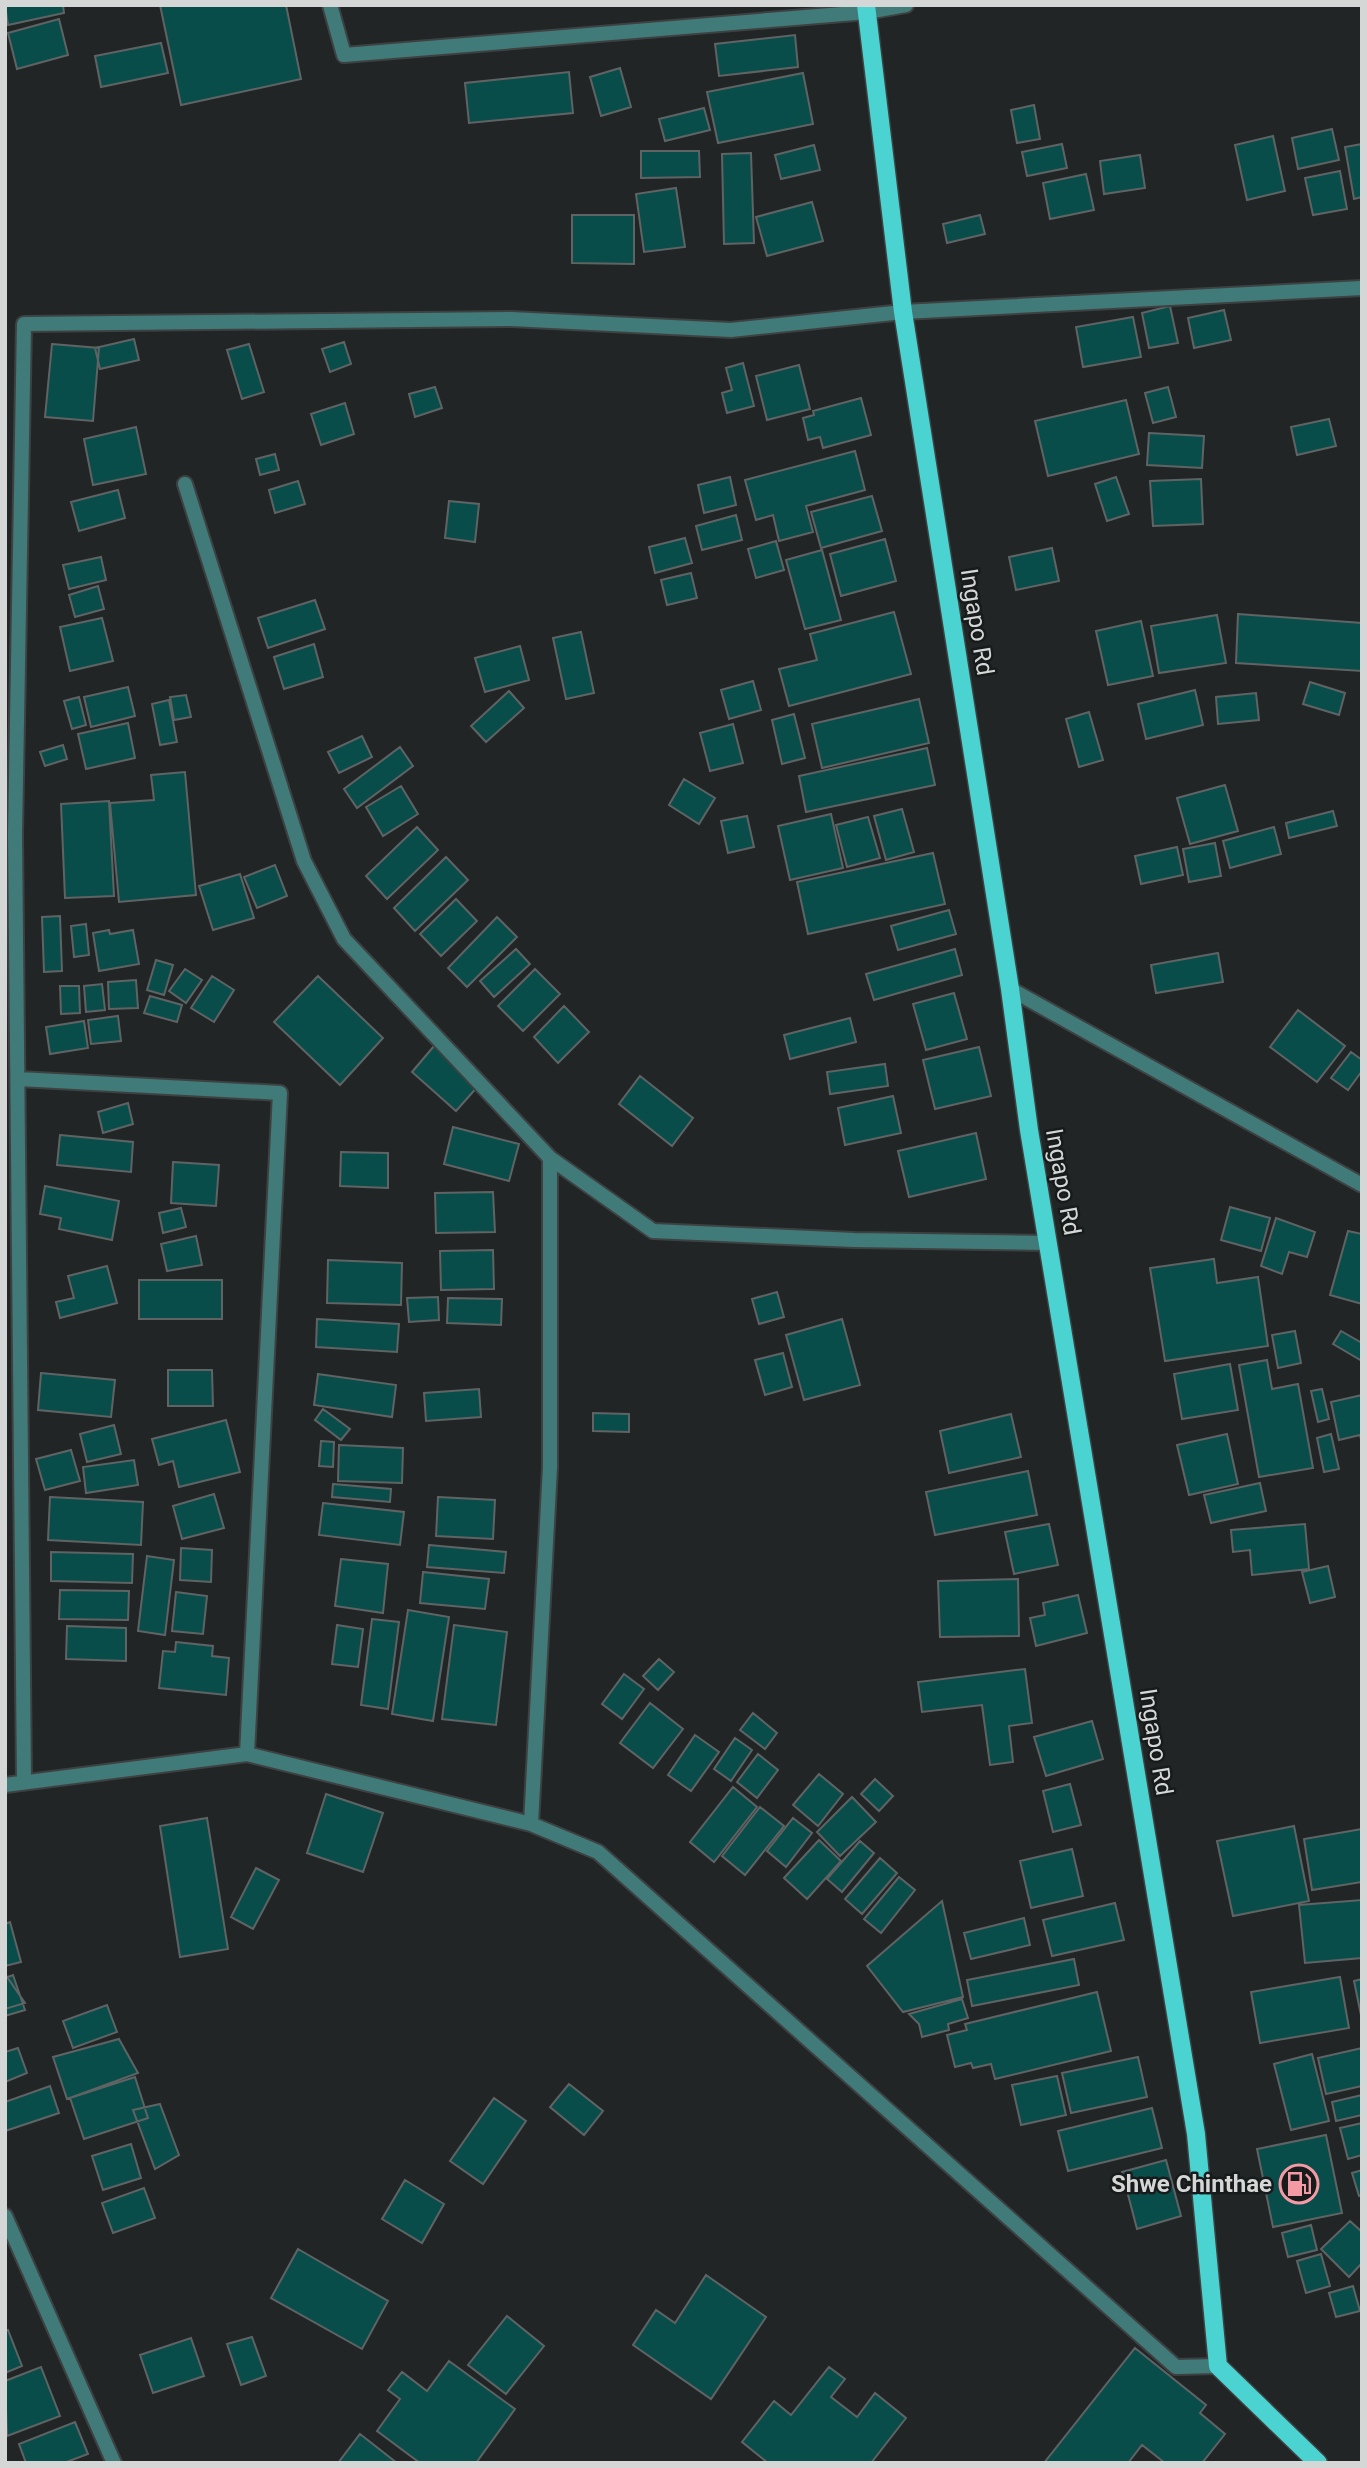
<svg xmlns="http://www.w3.org/2000/svg" width="1367" height="2468" viewBox="0 0 1367 2468" font-family="Roboto,sans-serif">
  <style>
    .building { fill: #094d4b; stroke: #5f6363; stroke-width: 2 }
    .lines { fill: none; stroke-linecap: round; stroke-linejoin: round }
    .minor-casing { stroke: #3e4141; stroke-width: 18 }
    .primary-casing { stroke: #3e4141; stroke-width: 21 }
    .minor { stroke: #407b79; stroke-width: 14 }
    .primary { stroke: #4ad3d0; stroke-width: 18 }
    .labels { text-anchor: middle; dominant-baseline: central; stroke-width: 5; stroke-linejoin: round; paint-order: stroke }
    .street-label { font-size: 24px; fill: #d5d7d7; stroke: #181b1b }
    .poi-label { font-size: 24px; font-weight: bold; fill: #d5d7d7; stroke: #181b1b; text-anchor: end }
  </style>
  <rect width="100%" height="100%" fill="#212525"/>
  <path class="building" d="M5,5H63L64,13L8,25Z
    M160,5H286L301,79L181,105Z
    M59,19L68,55L17,69L8,33Z
    M795,35L798,67L719,76L715,44Z
    M161,43L168,73L101,87L95,56Z
    M620,68L631,107L601,116L590,77Z
    M569,72L573,113L469,123L465,83Z
    M803,73L813,124L718,143L707,92Z
    M1034,105L1040,139L1017,143L1011,110Z
    M704,108L710,130L665,141L659,119Z
    M1332,129L1339,160L1298,169L1292,138Z
    M1273,136L1285,191L1247,200L1235,145Z
    M1062,144L1067,168L1027,176L1022,152Z
    M1362,144V197L1354,199L1345,147Z
    M814,145L820,170L781,179L775,155Z
    M641,151H699L700,177L641,178Z
    M751,153L754,243L724,244L722,154Z
    M1140,155L1145,188L1104,194L1100,161Z
    M1340,171L1347,209L1313,215L1305,178Z
    M1086,174L1094,210L1050,219L1043,183Z
    M676,188L685,247L644,252L636,194Z
    M812,202L823,241L767,256L756,217Z
    M572,215H634V264L572,263Z
    M980,215L985,234L947,243L943,224Z
    M1170,306L1178,343L1149,348L1142,313Z
    M1224,310L1231,340L1194,348L1188,318Z
    M1133,317L1141,357L1083,367L1076,327Z
    M134,339L139,360L100,369L95,348Z
    M344,342L351,364L330,372L322,349Z
    M52,344L99,348L93,421L45,417Z
    M249,344L264,392L242,399L227,350Z
    M743,363L754,406L727,413L722,393L732,390L726,368Z
    M799,365L810,409L767,420L756,376Z
    M435,387L442,408L415,417L409,394Z
    M1168,387L1176,417L1153,423L1145,393Z
    M861,398L871,435L823,448L820,437L808,440L803,418L814,415L813,411Z
    M1126,400L1139,454L1048,476L1035,421Z
    M345,403L354,434L321,445L311,414Z
    M1329,419L1336,446L1297,455L1291,427Z
    M136,427L146,474L93,485L84,439Z
    M1149,433L1204,436L1202,468L1147,465Z
    M855,451L865,490L806,506L813,532L779,541L773,515L756,520L745,480Z
    M275,454L279,470L260,475L256,459Z
    M730,477L736,505L704,513L698,485Z
    M1116,477L1129,514L1107,521L1095,484Z
    M1201,479L1203,524L1153,526L1150,481Z
    M298,481L305,504L275,513L269,490Z
    M118,490L125,518L79,531L71,502Z
    M872,496L882,531L821,548L811,512Z
    M449,501L479,504L475,542L445,538Z
    M736,515L742,540L702,550L696,526Z
    M685,538L692,563L655,573L649,547Z
    M885,539L896,581L841,596L830,554Z
    M776,541L784,570L756,578L748,549Z
    M1052,548L1059,581L1016,590L1009,557Z
    M822,550L841,620L805,629L786,560Z
    M101,557L106,580L69,589L63,565Z
    M691,573L697,598L667,605L661,580Z
    M98,586L104,609L75,617L69,595Z
    M315,600L325,629L268,648L258,618Z
    M894,612L911,674L789,706L779,669L817,660L810,634Z
    M1238,614L1362,623V671L1236,663Z
    M1217,615L1226,663L1159,673L1151,626Z
    M102,618L113,661L70,671L60,627Z
    M1141,621L1153,676L1108,685L1096,631Z
    M581,632L594,693L566,699L553,638Z
    M314,644L323,677L284,689L274,657Z
    M520,646L529,680L485,692L475,658Z
    M753,681L761,710L729,719L721,690Z
    M1310,682L1345,693L1339,715L1303,704Z
    M128,687L135,716L91,727L84,697Z
    M1195,690L1203,725L1146,739L1138,704Z
    M509,691L524,708L486,742L471,726Z
    M1256,693L1259,720L1218,724L1216,697Z
    M186,695L191,717L174,720L170,697Z
    M79,697L86,725L72,729L64,701Z
    M919,699L929,743L822,768L812,724Z
    M169,700L177,742L160,745L152,704Z
    M1089,712L1103,760L1079,767L1066,719Z
    M794,714L805,758L782,764L772,720Z
    M128,723L135,758L86,769L78,734Z
    M733,724L743,763L710,771L700,733Z
    M362,736L372,757L339,773L328,752Z
    M63,745L67,759L45,766L40,752Z
    M400,747L413,766L357,808L344,789Z
    M927,748L935,785L806,812L799,776Z
    M185,772L196,895L119,902L110,803L154,800L151,775Z
    M684,779L715,798L699,824L669,805Z
    M1225,785L1238,831L1190,844L1177,798Z
    M401,786L418,814L383,836L366,807Z
    M109,801L114,896L65,898L61,804Z
    M902,809L914,852L886,860L874,816Z
    M1333,811L1337,826L1289,838L1286,823Z
    M831,814L843,868L790,880L778,826Z
    M747,816L754,847L728,853L721,821Z
    M868,817L880,858L847,867L836,825Z
    M417,827L438,850L387,899L366,876Z
    M1274,827L1281,854L1230,868L1223,841Z
    M1215,843L1221,876L1189,882L1183,849Z
    M1177,847L1183,875L1141,884L1135,856Z
    M933,853L945,904L808,934L797,882Z
    M446,857L468,880L415,931L394,908Z
    M275,865L287,896L257,908L244,877Z
    M240,874L254,918L213,930L199,886Z
    M456,899L477,921L441,956L420,934Z
    M949,910L956,934L898,950L891,926Z
    M60,916L62,971L44,972L42,917Z
    M497,917L517,937L467,987L448,968Z
    M86,924L89,955L74,957L71,926Z
    M109,930L110,934L133,930L139,964L99,971L93,933Z
    M516,949L530,964L494,997L480,981Z
    M955,949L962,975L874,1000L866,974Z
    M1218,953L1223,982L1156,993L1151,965Z
    M156,960L173,965L164,995L147,990Z
    M185,969L202,980L186,1003L169,991Z
    M535,969L560,994L523,1031L498,1006Z
    M212,976L234,990L214,1022L191,1008Z
    M318,976L383,1038L340,1085L274,1022Z
    M136,980L138,1008L109,1009L108,982Z
    M102,984L105,1010L86,1012L84,986Z
    M60,986H79L80,1013L61,1014Z
    M954,993L967,1039L926,1050L913,1004Z
    M150,996L182,1005L177,1022L144,1013Z
    M564,1006L589,1032L558,1063L534,1037Z
    M1298,1010L1345,1046L1317,1082L1270,1047Z
    M118,1016L121,1041L91,1044L88,1020Z
    M850,1018L856,1042L790,1059L784,1035Z
    M84,1021L88,1048L50,1054L46,1027Z
    M434,1046L479,1085L456,1111L412,1072Z
    M979,1047L991,1096L935,1109L923,1060Z
    M1351,1052L1362,1060V1071L1348,1090L1331,1078Z
    M885,1064L888,1086L830,1094L827,1072Z
    M640,1076L693,1118L672,1146L619,1104Z
    M893,1096L901,1133L845,1145L838,1108Z
    M128,1103L133,1124L103,1133L98,1112Z
    M453,1127L519,1144L509,1181L444,1164Z
    M976,1133L986,1179L909,1197L898,1151Z
    M60,1135L133,1142L131,1172L57,1165Z
    M341,1152L388,1153V1188L340,1186Z
    M173,1162L219,1165L216,1206L171,1203Z
    M45,1186L119,1201L112,1240L59,1229L61,1218L40,1214Z
    M493,1192L495,1232L436,1233L435,1193Z
    M1230,1207L1270,1218L1261,1251L1221,1240Z
    M181,1208L186,1227L163,1233L159,1213Z
    M1276,1218L1315,1232L1307,1257L1289,1252L1282,1274L1261,1266Z
    M1348,1231L1362,1234V1304L1330,1295Z
    M196,1236L202,1265L167,1271L161,1244Z
    M493,1250L494,1289L441,1290L440,1251Z
    M1214,1259L1217,1283L1258,1277L1268,1346L1165,1361L1150,1268Z
    M328,1260L402,1263L401,1305L327,1303Z
    M107,1266L117,1303L60,1318L56,1302L74,1298L68,1276Z
    M139,1280H222V1319H139Z
    M777,1292L784,1317L759,1324L752,1299Z
    M438,1297L439,1320L409,1322L407,1298Z
    M448,1298L502,1299L501,1325L447,1323Z
    M317,1319L399,1324L397,1352L316,1347Z
    M842,1319L860,1385L804,1400L786,1335Z
    M1295,1331L1301,1363L1278,1368L1272,1335Z
    M1341,1331L1362,1343V1361L1333,1344Z
    M783,1353L792,1387L765,1395L755,1360Z
    M1267,1360L1272,1389L1298,1384L1313,1468L1259,1477L1239,1365Z
    M1230,1364L1238,1410L1182,1419L1174,1374Z
    M168,1370H212L213,1406H168Z
    M41,1373L115,1380L111,1417L38,1410Z
    M318,1374L396,1385L392,1417L314,1405Z
    M479,1389L481,1417L426,1421L424,1393Z
    M1322,1389L1329,1419L1318,1422L1311,1391Z
    M1362,1395V1443L1360,1435L1339,1440L1331,1402Z
    M323,1409L350,1429L341,1440L315,1420Z
    M593,1413L629,1414V1432L593,1431Z
    M1011,1414L1021,1457L949,1473L940,1431Z
    M226,1420L240,1472L179,1487L173,1461L159,1465L152,1439Z
    M114,1425L121,1454L87,1462L80,1434Z
    M1227,1434L1238,1484L1189,1495L1177,1445Z
    M1331,1434L1339,1469L1324,1472L1317,1438Z
    M321,1441L334,1442L333,1467L319,1466Z
    M339,1445L403,1448L402,1483L338,1481Z
    M71,1450L80,1481L45,1490L36,1459Z
    M134,1460L138,1485L86,1493L83,1467Z
    M1028,1471L1037,1515L935,1535L926,1492Z
    M1260,1483L1266,1511L1211,1523L1204,1495Z
    M333,1484L391,1489L390,1502L332,1497Z
    M214,1494L224,1528L182,1539L173,1506Z
    M50,1497L143,1502L141,1545L48,1540Z
    M438,1497L495,1500L493,1539L436,1536Z
    M323,1503L404,1512L400,1545L319,1535Z
    M1049,1524L1058,1565L1014,1574L1005,1532Z
    M1305,1524L1309,1569L1252,1575L1250,1550L1233,1552L1231,1530Z
    M429,1545L506,1552L504,1573L427,1567Z
    M181,1548L212,1550L211,1582L180,1580Z
    M51,1552L133,1554L132,1583L51,1581Z
    M147,1556L174,1560L165,1635L138,1631Z
    M341,1559L388,1564L383,1613L335,1606Z
    M1328,1566L1335,1597L1310,1603L1302,1572Z
    M423,1572L489,1579L485,1609L420,1603Z
    M1018,1579L1019,1636L940,1637L938,1581Z
    M60,1590L129,1591L128,1620L59,1619Z
    M176,1592L207,1596L203,1634L172,1631Z
    M1078,1595L1087,1633L1036,1646L1030,1618L1045,1615L1043,1603Z
    M408,1610L449,1617L433,1721L392,1714Z
    M372,1619L399,1622L388,1709L361,1705Z
    M337,1625L363,1629L358,1667L332,1664Z
    M454,1625L507,1632L496,1725L442,1719Z
    M67,1626L126,1628V1661L66,1659Z
    M176,1642L213,1646L212,1656L229,1658L226,1695L159,1688L163,1651L175,1652Z
    M659,1659L674,1672L658,1690L643,1676Z
    M1025,1669L1032,1723L1009,1726L1013,1762L990,1765L982,1705L922,1712L918,1682Z
    M624,1674L644,1689L622,1719L602,1704Z
    M650,1703L683,1729L653,1768L620,1743Z
    M753,1713L777,1733L765,1749L740,1730Z
    M1092,1721L1103,1759L1046,1776L1034,1737Z
    M695,1735L719,1752L691,1791L668,1775Z
    M735,1738L752,1750L731,1781L714,1769Z
    M758,1754L778,1770L757,1798L737,1782Z
    M819,1774L843,1794L818,1826L793,1805Z
    M875,1779L893,1796L879,1811L861,1794Z
    M1070,1784L1081,1825L1053,1832L1043,1791Z
    M733,1787L757,1807L714,1862L690,1842Z
    M326,1794L383,1813L363,1872L307,1853Z
    M852,1797L876,1822L840,1856L817,1832Z
    M760,1807L784,1826L745,1875L722,1856Z
    M207,1818L228,1949L180,1957L160,1826Z
    M793,1818L812,1833L786,1867L767,1851Z
    M1294,1826L1309,1901L1233,1916L1217,1841Z
    M1362,1829V1882L1312,1890L1304,1839Z
    M819,1840L841,1861L807,1899L784,1878Z
    M860,1841L874,1853L842,1892L827,1879Z
    M1072,1849L1083,1896L1031,1908L1020,1861Z
    M880,1858L897,1873L862,1914L845,1899Z
    M256,1868L279,1880L253,1929L231,1917Z
    M899,1877L915,1890L881,1933L864,1919Z
    M1362,1900V1958L1305,1963L1299,1905Z
    M942,1901L963,1997L903,2012L867,1966Z
    M1115,1903L1124,1940L1052,1956L1043,1920Z
    M1024,1918L1030,1945L971,1959L964,1933Z
    M10,1922L21,1962L5,1966V1924Z
    M1074,1959L1079,1985L972,2006L967,1980Z
    M5,1974L25,2003L5,2009Z
    M13,1975L25,2010L5,2016V1978Z
    M1340,1977L1349,2028L1260,2043L1251,1992Z
    M1362,1979V2020L1354,1981Z
    M1097,1992L1111,2051L995,2079L991,2064L973,2068L971,2063L955,2067L947,2035L967,2030L965,2024Z
    M962,1999L968,2018L948,2024L949,2030L922,2037L919,2024L909,2014Z
    M107,2005L117,2032L73,2048L63,2021Z
    M119,2039L138,2073L67,2099L53,2057Z
    M18,2048L27,2073L5,2082V2052Z
    M1362,2048V2086L1326,2094L1318,2058Z
    M1312,2054L1329,2121L1291,2130L1274,2064Z
    M1138,2057L1147,2097L1071,2113L1062,2073Z
    M1057,2076L1066,2115L1021,2125L1012,2085Z
    M135,2077L148,2118L84,2139L70,2098Z
    M569,2084L603,2111L584,2135L550,2107Z
    M50,2086L59,2113L5,2131V2102Z
    M1362,2095V2115L1336,2121L1332,2102Z
    M494,2098L526,2121L483,2184L450,2161Z
    M160,2104L179,2155L155,2169L133,2110Z
    M1152,2108L1162,2148L1068,2171L1058,2131Z
    M1362,2123V2155L1348,2159L1340,2128Z
    M1326,2135L1342,2213L1273,2227L1257,2149Z
    M131,2144L141,2178L103,2190L92,2156Z
    M1166,2160L1181,2216L1137,2229L1122,2172Z
    M1362,2170V2195L1359,2196L1352,2173Z
    M405,2180L444,2204L422,2243L382,2219Z
    M144,2188L155,2218L113,2233L102,2203Z
    M1350,2221L1362,2232V2263L1349,2277L1321,2249Z
    M1311,2225L1317,2250L1288,2257L1282,2233Z
    M298,2249L388,2301L362,2349L271,2298Z
    M1321,2254L1330,2286L1306,2293L1297,2261Z
    M706,2275L766,2317L711,2399L633,2345L656,2310L675,2323Z
    M1353,2286L1360,2311L1336,2317L1329,2293Z
    M507,2316L544,2346L506,2394L468,2365Z
    M8,2330L22,2366L5,2373V2331Z
    M252,2337L266,2376L241,2385L227,2344Z
    M191,2338L204,2376L153,2393L140,2355Z
    M1135,2348L1206,2405L1200,2413L1225,2434L1202,2463H1165L1142,2445L1128,2463H1044Z
    M449,2361L515,2409L476,2463H420L377,2431L400,2399L388,2390L402,2372L427,2391Z
    M41,2367L60,2416L7,2436L5,2381Z
    M829,2367L845,2379L831,2397L857,2417L875,2393L906,2418L871,2463H768L742,2442L774,2401L791,2415Z
    M75,2422L88,2454L64,2463H26L19,2444Z
    M360,2434L397,2463H338Z"/>
  <g class="lines">
    <defs>
      <path id="minor" d="M330,5L344,55L867,12L906,5
        M185,484L304,861L344,939L550,1158L653,1231L854,1240L1048,1243
        M1010,989L1362,1185
        M19,1079L280,1093L247,1754
        M24,1780L15,834L24,324L511,319L731,330L903,312L1362,288
        M5,1785L247,1754L531,1824L598,1852L1176,2367L1218,2366
        M531,1824L550,1467V1158
        M5,2216L114,2463"/>
      <path id="primary" d="M866,5L903,312L1010,989L1029,1130L1196,2134L1218,2366L1318,2463"/>
    </defs>
    <use href="#minor" class="minor-casing"/>
    <use href="#primary" class="primary-casing"/>
    <use href="#minor" class="minor"/>
    <use href="#primary" class="primary"/>
  </g>
  <defs>
    <symbol id="fuel-ring" viewBox="-11 -11 22 22"><circle r="9.5" fill="#181b1b" stroke="#f49aa5" stroke-width="1.5"/><path d="M-5.5-6h7V0h2V4h1.3V-2.5L3-4.5l.8-.8L6-3V5H2.5V1h-1V6h-7ZM-4.2-4.7v3.2H.2V-4.7Z" fill="#f49aa5"/></symbol>
  </defs>
  <g fill-rule="evenodd">
    <use href="#fuel-ring" x="1277" y="2162" width="44" height="44"/>
  </g>
  <g class="labels">
    <g class="street-label">
      <text transform="translate(977 622) rotate(81)">Ingapo Rd</text>
      <text transform="translate(1063 1182) rotate(80)">Ingapo Rd</text>
      <text transform="translate(1156 1742) rotate(81)">Ingapo Rd</text>
    </g>
    <g class="poi-label">
      <text x="1272" y="2184">Shwe Chinthae</text>
    </g>
  </g>
  <rect width="1367" height="2468" fill="none" stroke="#d5d7d7" stroke-width="14"/>
</svg>
